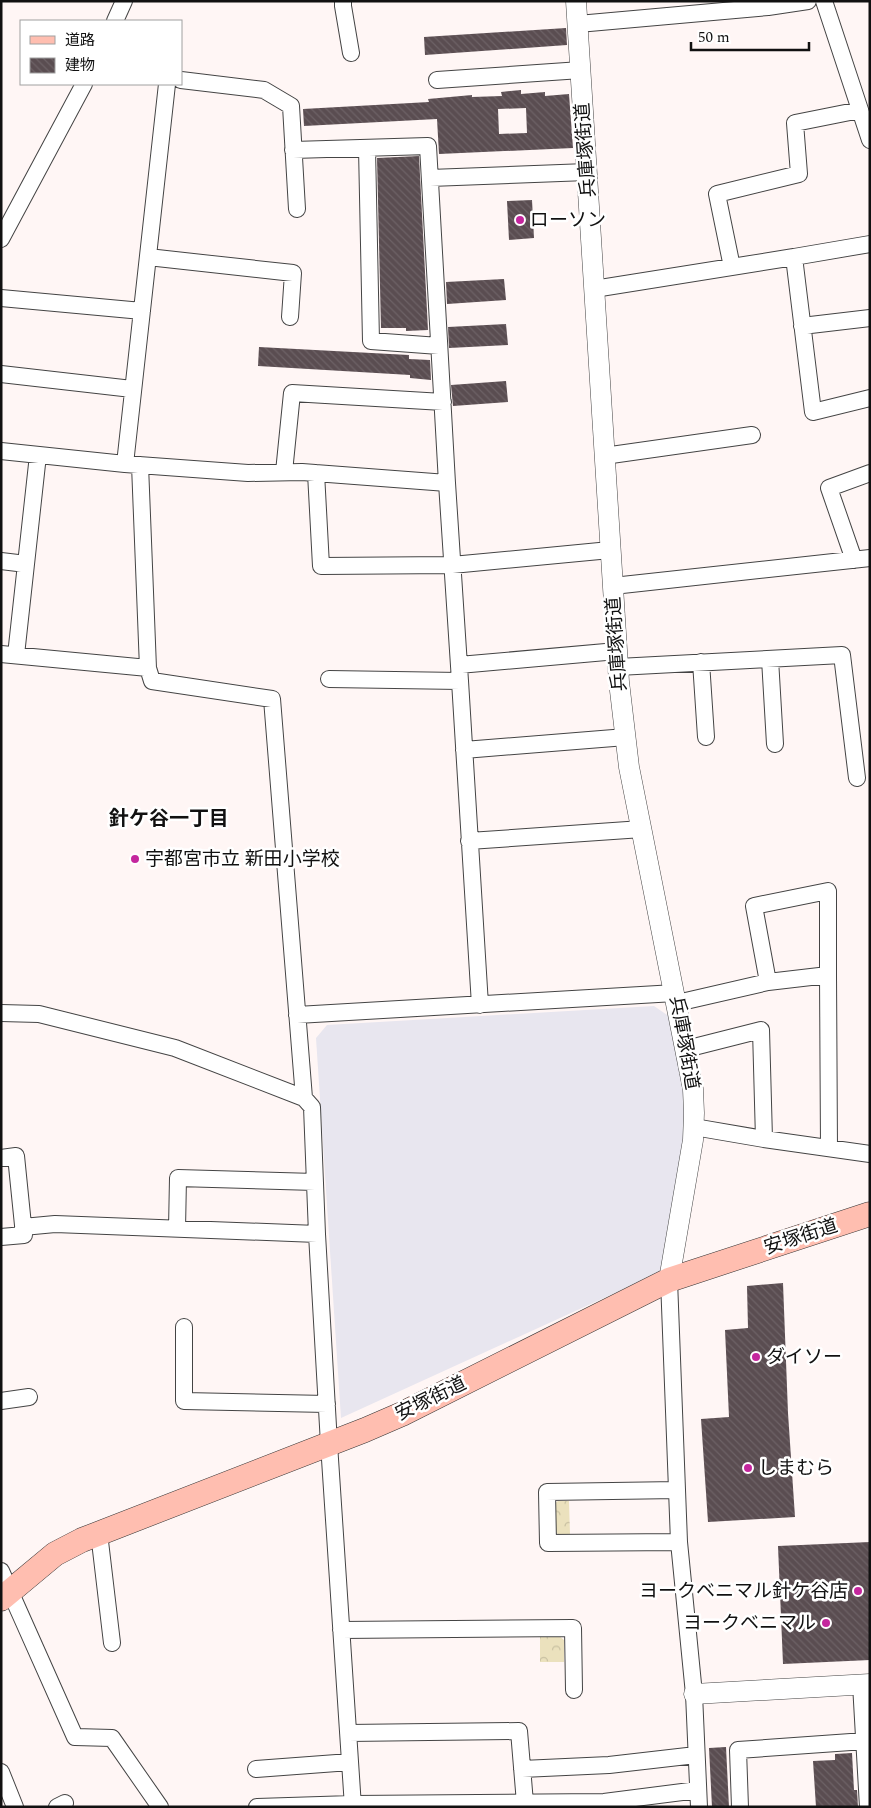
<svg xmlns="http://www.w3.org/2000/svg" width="871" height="1808" viewBox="0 0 871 1808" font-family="Spectral,'Noto Sans JP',serif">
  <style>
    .industrial { fill: #e8e6ef }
    .park { fill: url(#park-crowns) }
    .building { fill: url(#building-back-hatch); fill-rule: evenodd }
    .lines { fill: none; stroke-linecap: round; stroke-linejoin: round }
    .minor-casing { stroke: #444; stroke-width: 18 }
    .tertiary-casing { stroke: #444; stroke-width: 21 }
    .secondary-casing { stroke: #333; stroke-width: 25 }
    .minor { stroke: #fff; stroke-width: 16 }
    .tertiary { stroke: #fff; stroke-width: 20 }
    .secondary { stroke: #ffbeb0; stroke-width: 24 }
    .poi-dot { fill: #c4269d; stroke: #fff; stroke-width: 2 }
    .labels { text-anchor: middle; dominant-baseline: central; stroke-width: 5; stroke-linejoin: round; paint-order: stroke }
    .street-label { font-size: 19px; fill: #111; stroke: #fff }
    .poi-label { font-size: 19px; fill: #111; stroke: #fff; text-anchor: start }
    .neighbourhood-label { font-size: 20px; font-weight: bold; fill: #111; stroke: #fff }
  </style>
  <defs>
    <pattern id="park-crowns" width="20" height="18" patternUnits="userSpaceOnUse" patternTransform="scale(1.25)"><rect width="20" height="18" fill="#ebe1bd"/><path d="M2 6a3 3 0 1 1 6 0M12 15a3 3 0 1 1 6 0" fill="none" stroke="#c8c0a1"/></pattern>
    <pattern id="building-back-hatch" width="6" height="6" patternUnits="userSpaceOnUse" patternTransform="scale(1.25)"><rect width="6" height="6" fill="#5a4d51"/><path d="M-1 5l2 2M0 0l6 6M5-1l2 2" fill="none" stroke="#6d6266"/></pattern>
  </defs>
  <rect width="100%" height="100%" fill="#fff6f5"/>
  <path class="industrial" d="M654,1006L670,1017L683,1090L685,1129L663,1271L341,1418L316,1038L327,1025Z"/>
  <path class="park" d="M558,1501H569L570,1534H558L553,1530L552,1505Z
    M540,1634H557L564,1640V1662H540Z"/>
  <path class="building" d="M566,28L567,45L425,55L424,37Z
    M521,90V94L545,92V96L569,94L573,148L439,154L437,119L304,126L303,109L429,102L428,99L472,95V97L502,96L501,92ZM526,108L527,133L499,134L498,109Z
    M419,156L428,330L406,331V328H381L377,158Z
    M532,200L534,238L509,240L507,201Z
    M504,279L506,300L447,304L446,282Z
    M506,324L508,345L449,348L448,327Z
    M259,347L409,355V359L430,360L431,380L410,378V375L258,366Z
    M506,381L508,402L453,406L451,385Z
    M783,1283L788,1413L795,1517L708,1522L701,1419L729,1417L725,1330L748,1328L747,1286Z
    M870,1542V1660L783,1664L778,1546Z
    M726,1747L729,1807H712L709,1748Z
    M852,1753L854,1790H857L858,1807H816L813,1761L835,1760V1754Z"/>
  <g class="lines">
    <defs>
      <path id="minor" d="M343,1V6L351,53
        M767,1L768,7L808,1
        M824,1L870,140
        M115,21L124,1
        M578,24L768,7
        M181,80L264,90L291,106L297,209
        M437,80L581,70
        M367,148L371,341L439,346
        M293,150L428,146L447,483
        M430,178L587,172
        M1,239L84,84
        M148,257L293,273L290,317
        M794,257L870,244
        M732,267L717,194L799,174L795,123L860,110
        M594,289L794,257L813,412L870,398
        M1,298L142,311
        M802,326L870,318
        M1,374L132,389
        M1,451L125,464L248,473L302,472L447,483L460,681L329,679
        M604,456L752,435
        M125,464L167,84
        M284,472L292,393L443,402
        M316,473L321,566L452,565L610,550
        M854,560L829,488L870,473
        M1,561L26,564
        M613,586L870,558
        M1,654L148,668
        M16,655L38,455
        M770,659L775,744
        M701,662L706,737
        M459,665L617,651
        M618,667L842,655L857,778
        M460,681L480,1005
        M464,750L626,737
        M469,841L642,829
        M768,982L754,906L828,891V975
        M677,1003L768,982L828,975L829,1148
        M1,1013L39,1014L175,1048L304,1098L272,699L152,681L148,668L140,465
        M297,1015L675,993
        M686,1049L761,1030L764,1139
        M304,1098L312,1107L317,1234L329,1444L353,1807
        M694,1127L764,1139L870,1154
        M1,1158L16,1156L24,1235L1,1237
        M23,1227L55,1224L317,1234
        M177,1229L178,1178L315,1182
        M669,1280L679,1542L694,1694L699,1807
        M184,1327V1401L327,1404
        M1,1401L29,1397
        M677,1490L547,1492L548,1543L679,1542
        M99,1533L112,1643
        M1,1571L75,1737L112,1738L160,1807
        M341,1630L573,1628L574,1690
        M861,1684L868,1807
        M348,1733L519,1731L525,1803
        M256,1769L350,1762
        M522,1769L609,1765L696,1755
        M1,1772L15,1807
        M57,1807L65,1803
        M257,1807L352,1804L604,1802L698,1790
        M740,1807L738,1750L865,1741"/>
      <path id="tertiary" d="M576,1L619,682L629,767L693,1089L694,1113L693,1140L669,1280
        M694,1694L870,1684"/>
      <path id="secondary" d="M1,1599L55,1554L82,1540L365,1430L402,1414L669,1280L870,1214"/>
    </defs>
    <use href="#minor" class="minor-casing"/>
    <use href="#tertiary" class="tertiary-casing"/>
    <use href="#secondary" class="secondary-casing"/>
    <use href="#minor" class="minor"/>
    <use href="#tertiary" class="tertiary"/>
    <use href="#secondary" class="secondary"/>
  </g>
  <g class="poi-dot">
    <circle cx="520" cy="220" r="5"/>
    <circle cx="135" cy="859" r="5"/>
    <circle cx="756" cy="1357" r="5"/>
    <circle cx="748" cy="1468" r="5"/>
    <circle cx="858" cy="1591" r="5"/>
    <circle cx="826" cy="1623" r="5"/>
  </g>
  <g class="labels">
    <g class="street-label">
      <text transform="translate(586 150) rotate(-94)">兵庫塚街道</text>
      <text transform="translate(617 644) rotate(-94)">兵庫塚街道</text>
      <text transform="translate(684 1043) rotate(80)">兵庫塚街道</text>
      <text transform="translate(801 1237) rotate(-18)">安塚街道</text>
      <text transform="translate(431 1399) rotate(-26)">安塚街道</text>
    </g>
    <g class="poi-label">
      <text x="530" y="220">ローソン</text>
      <text x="145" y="859">宇都宮市立 新田小学校</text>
      <text x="766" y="1357">ダイソー</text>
      <text x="758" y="1468">しまむら</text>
      <text x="848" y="1591" text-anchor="end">ヨークベニマル針ケ谷店</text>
      <text x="816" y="1623" text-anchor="end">ヨークベニマル</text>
    </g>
    <g class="neighbourhood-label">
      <text x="169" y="819">針ケ谷一丁目</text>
    </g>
  </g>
  <rect width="871" height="1808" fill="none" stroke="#111111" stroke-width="5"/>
  <rect x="20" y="20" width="162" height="65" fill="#ffffff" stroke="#a0a0a0"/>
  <rect x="30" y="36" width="25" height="8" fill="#ffbeb0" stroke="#a0a0a0"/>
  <text x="65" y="45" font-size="15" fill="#111111">道路</text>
  <rect x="30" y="58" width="25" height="15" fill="url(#building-back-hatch)" stroke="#a0a0a0"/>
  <text x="65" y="70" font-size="15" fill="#111111">建物</text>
  <path d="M691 42v8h118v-8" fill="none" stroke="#111111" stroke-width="2.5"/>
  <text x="698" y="42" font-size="15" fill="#111111" stroke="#ffffff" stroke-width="4" paint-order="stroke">50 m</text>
</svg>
